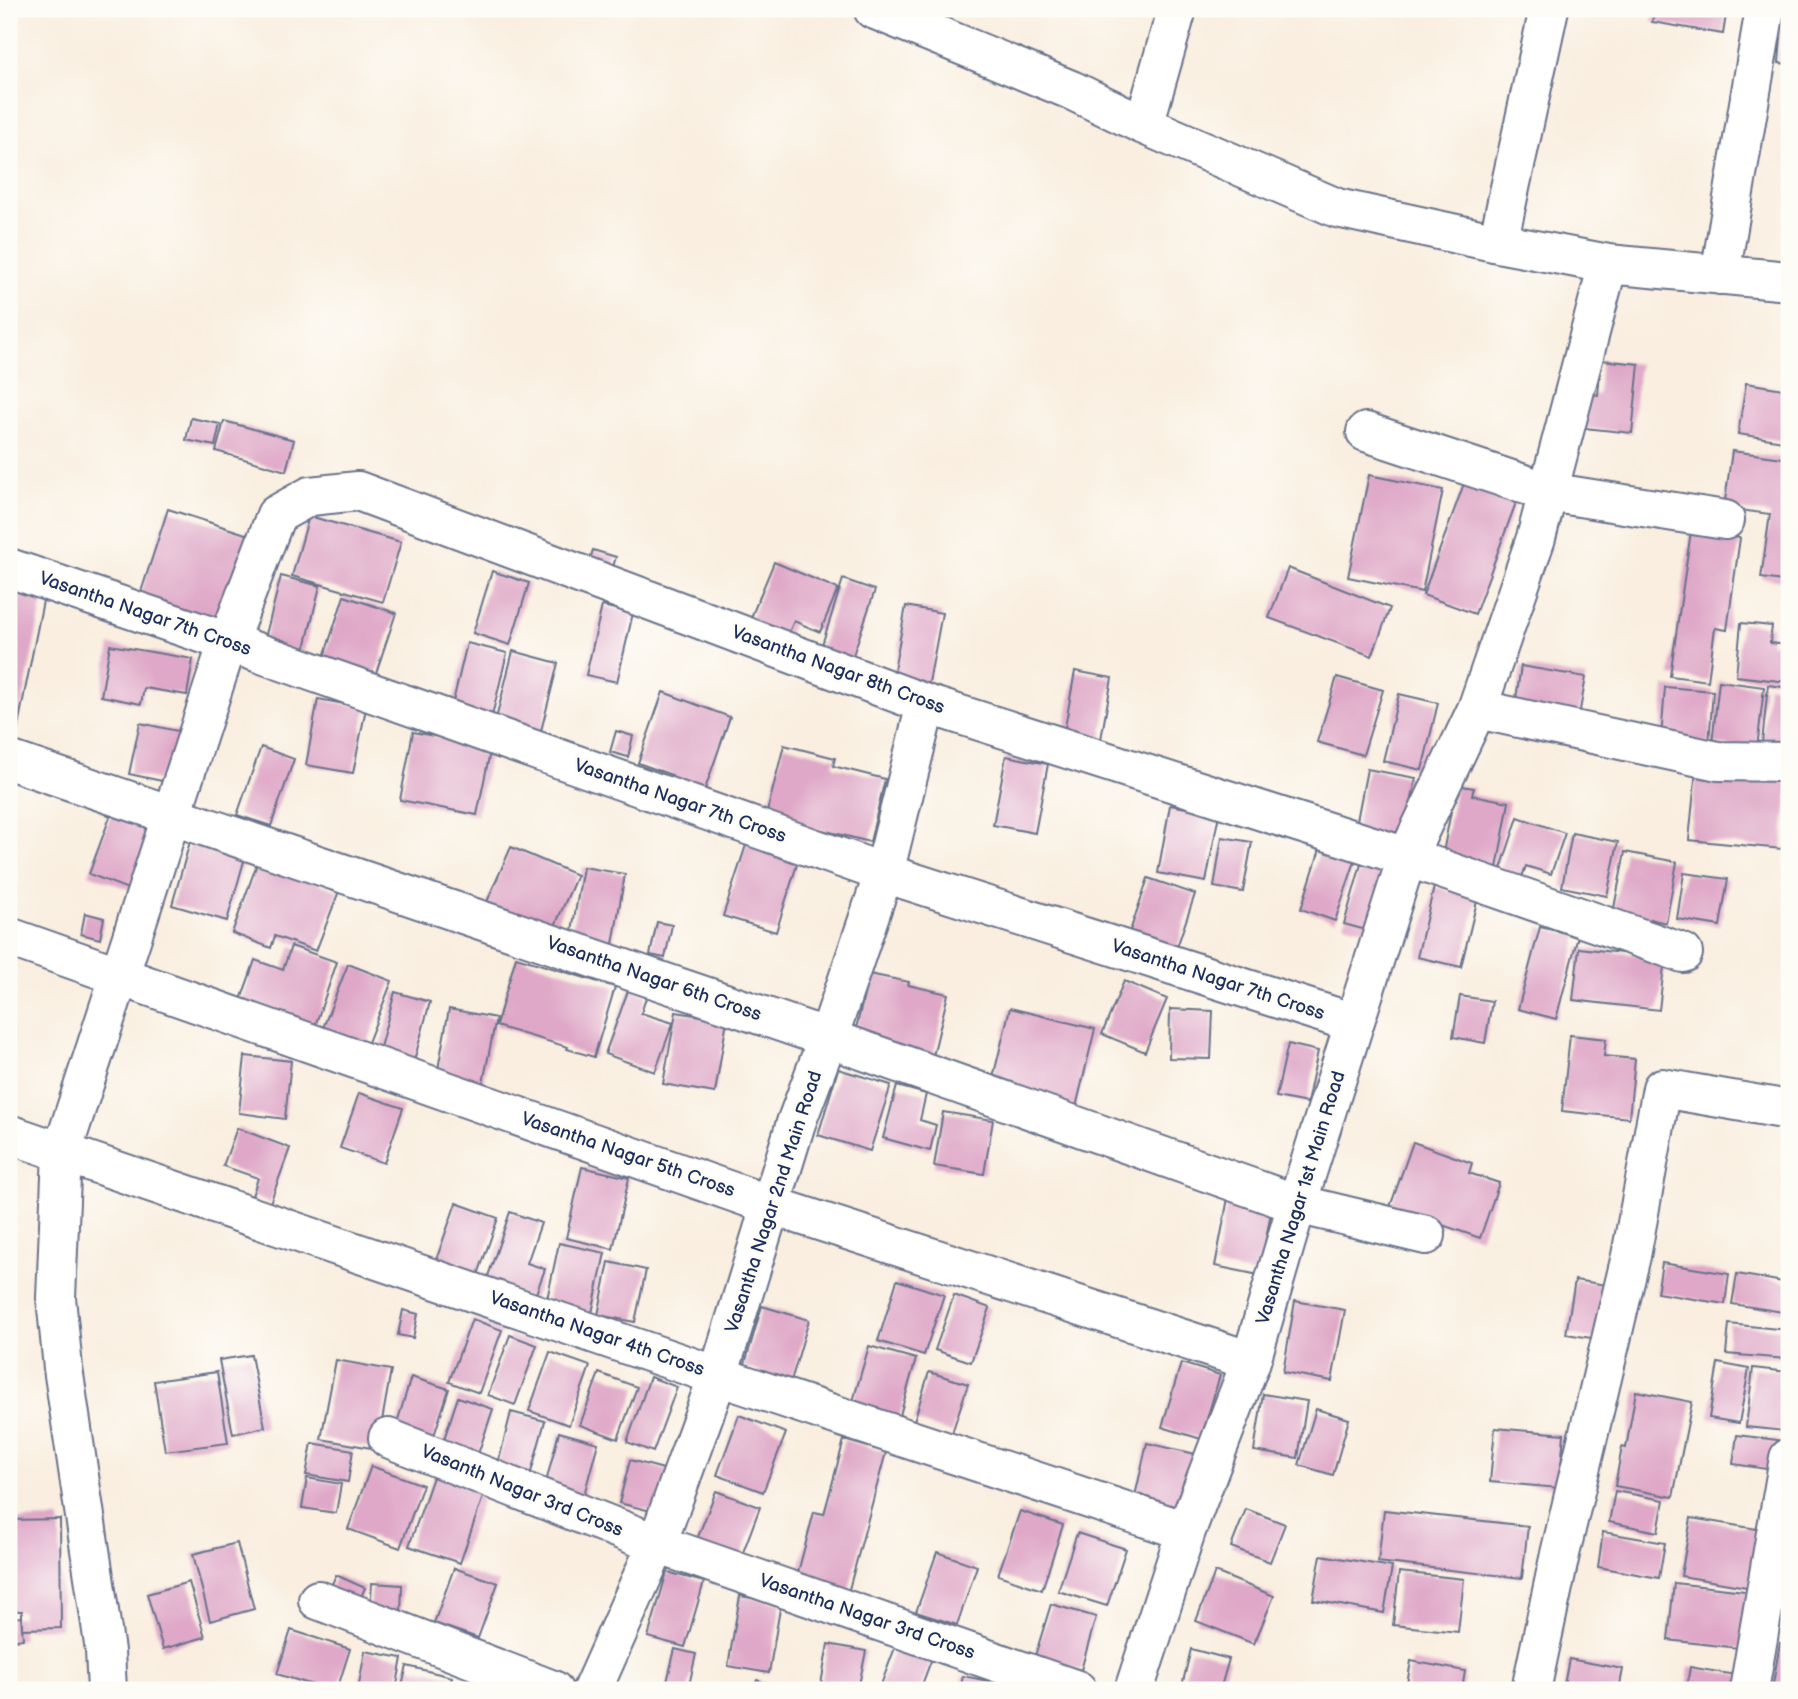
<svg xmlns="http://www.w3.org/2000/svg" width="1798" height="1699" viewBox="0 0 1798 1699" font-family="'Balsamiq Sans',sans-serif">
  <style>
    .building { fill: #dfa8c8 }
    .lines { fill: none; stroke-linecap: round; stroke-linejoin: round }
    .minor-casing { stroke: #69728b; stroke-width: 42 }
    .minor { stroke: #fff; stroke-width: 38 }
    .labels { text-anchor: middle; dominant-baseline: central; stroke-width: 6; stroke-linejoin: round; paint-order: stroke }
    .street-label { font-size: 19px; fill: #1b2f5e; stroke: #fdfcf7 }
  </style>
  <rect width="100%" height="100%" fill="#fdfcf7"/>
  <filter id="ink" filterUnits="userSpaceOnUse"><feTurbulence type="fractalNoise" baseFrequency=".0143" numOctaves="2"/><feDisplacementMap in="SourceGraphic" scale="14" xChannelSelector="R" yChannelSelector="G"/><feConvolveMatrix kernelMatrix="1 2 1 2 8 2 1 2 1" color-interpolation-filters="sRGB"/></filter>
  <filter id="wash" filterUnits="userSpaceOnUse"><feTurbulence type="fractalNoise" baseFrequency=".00686" numOctaves="4" result="noise"/><feDisplacementMap in="SourceGraphic" scale="28" xChannelSelector="R" yChannelSelector="G"/><feGaussianBlur stdDeviation="1.57" result="paint"/><feColorMatrix in="noise" values="0 0 0 0 0 0 0 0 0 0 0 0 0 0 0 0 0 1.4 0 .05"/><feComposite in="paint" operator="in"/></filter>
  <g filter="url(#wash)">
    <rect width="100%" height="100%" fill="#f9eedf"/>
    <g id="blocks">
      <path class="building" d="M1655,9H1727L1723,34L1652,22Z
        M1769,13L1789,16V64L1779,63L1781,38L1766,37Z
        M1601,360L1639,364L1632,433L1575,427L1578,393L1598,395Z
        M1746,383L1789,390V442L1738,434Z
        M191,418L220,424L215,446L186,440Z
        M224,421L294,440L286,471L216,451Z
        M1732,451L1789,459V582L1761,578L1770,514L1724,508Z
        M1369,475L1443,490L1422,592L1348,577Z
        M1466,478L1518,497L1475,614L1423,595Z
        M168,509L261,539L232,629L139,598Z
        M309,516L401,542L383,602L292,576Z
        M1691,531L1740,538L1727,630L1715,628L1708,681L1670,676Z
        M593,550L616,557L610,576L587,569Z
        M774,562L838,589L820,632L794,621L782,648L745,632Z
        M1288,568L1390,608L1372,656L1269,618Z
        M492,571L529,583L510,645L473,633Z
        M281,576L320,586L304,652L264,642Z
        M843,579L875,590L851,661L820,651Z
        M9,589L44,596L15,740L9,739Z
        M344,596L396,613L372,685L320,669Z
        M602,606L633,613L617,682L586,675Z
        M906,606L942,613L928,688L892,681Z
        M1741,623L1772,626L1770,643L1789,645V682L1736,676Z
        M467,643L507,653L492,716L452,706Z
        M110,645L193,659L187,695L144,688L141,704L101,696Z
        M513,651L558,663L539,739L494,727Z
        M1521,666L1586,677L1579,716L1515,705Z
        M1075,671L1112,678L1100,745L1063,739Z
        M1337,677L1383,690L1363,755L1317,742Z
        M1719,681L1764,687L1757,749L1712,744Z
        M1768,685L1789,688V747L1762,743Z
        M1665,687L1713,691L1709,743L1661,739Z
        M663,692L730,717L704,792L670,780L672,775L638,763Z
        M1399,694L1438,703L1422,770L1383,761Z
        M318,699L366,708L353,773L306,765Z
        M140,723L187,733L176,784L129,774Z
        M616,731L633,736L628,757L610,752Z
        M413,732L491,747L477,815L400,800Z
        M784,745L835,758L833,766L885,779L870,842L766,816Z
        M261,747L294,759L271,826L237,815Z
        M1006,756L1048,764L1035,833L993,825Z
        M1367,769L1416,778L1404,840L1355,831Z
        M1696,770L1789,780L1782,849L1689,840Z
        M1456,785L1474,788L1472,795L1509,802L1497,868L1442,858Z
        M1170,805L1219,814L1206,882L1158,873Z
        M114,806L158,822L133,891L89,874Z
        M1518,817L1565,833L1551,874L1526,866L1518,888L1497,881Z
        M1572,833L1618,842L1607,896L1562,887Z
        M1222,837L1252,842L1243,892L1214,887Z
        M191,838L246,854L227,921L172,905Z
        M747,842L799,858L776,932L723,916Z
        M1321,846L1356,858L1335,921L1301,909Z
        M511,847L577,875L552,933L486,904Z
        M1625,852L1677,862L1666,923L1650,919L1649,925L1612,918Z
        M1363,857L1397,867L1377,933L1344,924Z
        M258,861L339,891L316,951L275,936L271,948L232,933Z
        M583,867L625,874L612,950L570,942Z
        M1684,873L1728,879L1720,926L1677,919Z
        M1148,878L1195,894L1173,959L1126,943Z
        M1434,887L1478,897L1461,967L1417,957Z
        M85,913L104,918L100,939L81,934Z
        M657,922L672,925L665,958L650,955Z
        M1540,927L1578,936L1556,1019L1518,1009Z
        M291,946L337,962L314,1029L240,1003L255,960L283,970Z
        M1579,948L1665,958L1659,1010L1573,1000Z
        M516,957L615,987L594,1057L567,1049L568,1047L496,1026Z
        M348,964L392,981L365,1050L321,1033Z
        M869,974L909,982L908,985L948,994L933,1056L854,1037Z
        M1124,981L1167,999L1145,1052L1102,1034Z
        M629,988L647,995L641,1013L673,1023L655,1072L605,1054Z
        M395,992L430,1002L414,1061L379,1051Z
        M1460,996L1492,1001L1485,1043L1453,1037Z
        M1010,1008L1095,1029L1076,1107L991,1086Z
        M449,1009L496,1018L482,1088L436,1080Z
        M1170,1009L1213,1011L1211,1059L1169,1058Z
        M676,1012L727,1020L715,1093L663,1084Z
        M1570,1035L1606,1039L1604,1056L1635,1059L1629,1118L1562,1111Z
        M1288,1044L1318,1051L1307,1103L1276,1097Z
        M245,1056L291,1061L285,1119L239,1113Z
        M838,1069L891,1085L870,1151L818,1135Z
        M897,1086L926,1094L920,1120L936,1125L930,1151L883,1138Z
        M359,1093L403,1108L384,1163L340,1148Z
        M943,1112L993,1120L984,1174L934,1166Z
        M237,1128L290,1148L270,1203L252,1196L258,1178L223,1166Z
        M1413,1142L1472,1163L1469,1173L1499,1183L1480,1238L1390,1207Z
        M582,1167L629,1178L613,1249L566,1238Z
        M1228,1198L1272,1207L1259,1275L1215,1266Z
        M456,1203L498,1218L476,1280L434,1266Z
        M510,1212L541,1223L527,1263L545,1269L534,1299L486,1282Z
        M559,1243L605,1253L592,1313L546,1304Z
        M609,1262L646,1270L635,1322L598,1315Z
        M1662,1263L1729,1274L1725,1304L1657,1293Z
        M1737,1274L1789,1283V1313L1732,1304Z
        M897,1280L944,1295L924,1355L878,1341Z
        M1575,1280L1613,1286L1604,1340L1566,1334Z
        M954,1295L990,1308L971,1362L935,1350Z
        M1295,1301L1345,1310L1332,1381L1283,1372Z
        M762,1306L809,1320L791,1381L744,1367Z
        M403,1310L418,1314L413,1338L398,1335Z
        M472,1319L502,1330L479,1393L449,1382Z
        M1729,1324L1789,1330L1787,1359L1726,1354Z
        M510,1335L537,1345L515,1405L488,1395Z
        M869,1346L916,1359L898,1422L851,1408Z
        M550,1352L590,1366L569,1425L529,1411Z
        M251,1355L265,1427L233,1434L219,1360Z
        M336,1360L391,1370L377,1449L321,1439Z
        M1181,1363L1220,1375L1201,1439L1162,1427Z
        M1718,1363L1749,1369L1739,1423L1709,1418Z
        M1753,1368L1789,1372V1398L1785,1431L1746,1427Z
        M217,1372L228,1443L165,1451L154,1381Z
        M929,1372L968,1384L952,1433L914,1421Z
        M599,1373L637,1387L618,1439L580,1425Z
        M411,1377L449,1389L431,1445L394,1433Z
        M650,1377L677,1387L653,1452L627,1442Z
        M1636,1391L1692,1402L1673,1497L1615,1486L1622,1447L1626,1448Z
        M1263,1394L1307,1401L1298,1458L1254,1451Z
        M458,1397L493,1409L477,1457L442,1445Z
        M1316,1409L1349,1419L1333,1475L1299,1465Z
        M511,1412L545,1421L530,1476L497,1468Z
        M739,1415L786,1433L763,1492L717,1475Z
        M1495,1428L1564,1434L1559,1488L1490,1482Z
        M559,1432L598,1443L584,1495L545,1486Z
        M1737,1435L1778,1440L1774,1470L1733,1464Z
        M844,1440L886,1452L848,1593L796,1580L814,1512L824,1514Z
        M312,1443L353,1450L348,1482L306,1475Z
        M1147,1443L1200,1455L1185,1517L1133,1505Z
        M630,1460L671,1471L659,1513L619,1503Z
        M371,1466L423,1485L400,1548L348,1529Z
        M434,1474L485,1491L460,1563L409,1546Z
        M307,1478L341,1484L336,1513L302,1508Z
        M716,1491L760,1507L739,1563L694,1547Z
        M1615,1491L1664,1500L1658,1532L1609,1522Z
        M1246,1509L1285,1524L1270,1562L1231,1547Z
        M1384,1510L1528,1526L1522,1578L1378,1562Z
        M1020,1511L1063,1525L1042,1590L998,1575Z
        M1691,1518L1763,1530L1753,1588L1681,1576Z
        M60,1519L61,1628L22,1629V1611H9V1520Z
        M1603,1532L1665,1543L1659,1578L1598,1567Z
        M1077,1533L1126,1549L1107,1606L1058,1591Z
        M237,1543L254,1609L210,1621L193,1554Z
        M937,1552L977,1566L957,1625L916,1612Z
        M1321,1555L1392,1567L1384,1613L1313,1600Z
        M454,1568L498,1583L478,1638L434,1623Z
        M667,1572L704,1582L685,1647L648,1637Z
        M1215,1572L1274,1596L1254,1644L1196,1621Z
        M1399,1572L1464,1579L1458,1632L1393,1625Z
        M336,1575L365,1588L356,1608L327,1595Z
        M189,1582L205,1637L163,1649L147,1594Z
        M372,1583L402,1585L401,1614L370,1612Z
        M1674,1583L1753,1592L1747,1649L1668,1640Z
        M740,1596L781,1603L769,1673L728,1666Z
        M1051,1604L1096,1617L1081,1670L1035,1656Z
        M21,1617L23,1639L9,1641V1618Z
        M291,1630L350,1649L337,1690H329L277,1674Z
        M1780,1643L1789,1645V1690H1772Z
        M828,1644L866,1651L858,1690H820Z
        M896,1645L932,1658L920,1690H879Z
        M675,1649L696,1654L688,1690H665Z
        M1191,1649L1229,1659L1220,1690H1181Z
        M365,1651L402,1658L396,1690H358Z
        M1569,1659L1623,1669L1619,1690H1563Z
        M1411,1661L1465,1671L1462,1690H1406Z
        M407,1666L452,1677L449,1690H401Z
        M1690,1667L1741,1676L1739,1690H1686Z
        M963,1676L994,1682L993,1690H960Z
        M757,1680L781,1690H752Z"/>
    </g>
  </g>
  <g filter="url(#ink)">
    <use href="#blocks" fill-opacity="0" stroke="#69728b" stroke-width="2"/>
    <g class="lines">
      <defs>
        <path id="minor" d="M873,9L1071,90L1144,125L1337,208L1498,243L1608,264L1536,538L1477,709L1407,857L1297,1204L1251,1361L1186,1531L1134,1690
          M1144,125L1177,9
          M1498,243L1549,9
          M1608,264L1789,281
          M1720,275L1765,9
          M1366,432L1548,492L1725,520
          M9,568L228,642L884,873L1354,1023
          M1477,709L1718,761L1789,762
          M9,760L828,1038L1297,1204L1426,1235
          M9,937L770,1205L1251,1361
          M9,1134L718,1376L1186,1531
          M388,1438L657,1544L1077,1690
          M318,1600L553,1690
          M107,1690L105,1651L63,1368L56,1298L62,1152L228,642L276,515L310,496L358,491L926,704L1407,857L1683,953
          M592,1690L657,1544L718,1376L796,1123L828,1038L884,873L926,704
          M1531,1690L1560,1554L1631,1256L1662,1088L1789,1110
          M1749,1690L1789,1458"/>
      </defs>
      <use href="#minor" class="minor-casing"/>
      <use href="#minor" class="minor"/>
    </g>
  </g>
  <g class="labels">
    <g class="street-label">
      <text transform="translate(145 614) rotate(19)">Vasantha Nagar 7th Cross</text>
      <text transform="translate(838 670) rotate(20)">Vasantha Nagar 8th Cross</text>
      <text transform="translate(680 801) rotate(19)">Vasantha Nagar 7th Cross</text>
      <text transform="translate(654 979) rotate(19)">Vasantha Nagar 6th Cross</text>
      <text transform="translate(1218 980) rotate(18)">Vasantha Nagar 7th Cross</text>
      <text transform="translate(628 1155) rotate(19)">Vasantha Nagar 5th Cross</text>
      <text transform="translate(1301 1198) rotate(-73)">Vasantha Nagar 1st Main Road</text>
      <text transform="translate(774 1202) rotate(-72)">Vasantha Nagar 2nd Main Road</text>
      <text transform="translate(597 1334) rotate(19)">Vasantha Nagar 4th Cross</text>
      <text transform="translate(522 1491) rotate(22)">Vasanth Nagar 3rd Cross</text>
      <text transform="translate(867 1617) rotate(19)">Vasantha Nagar 3rd Cross</text>
    </g>
  </g>
  <rect width="1798" height="1699" fill="none" stroke="#fdfcf7" stroke-width="35"/>
</svg>
